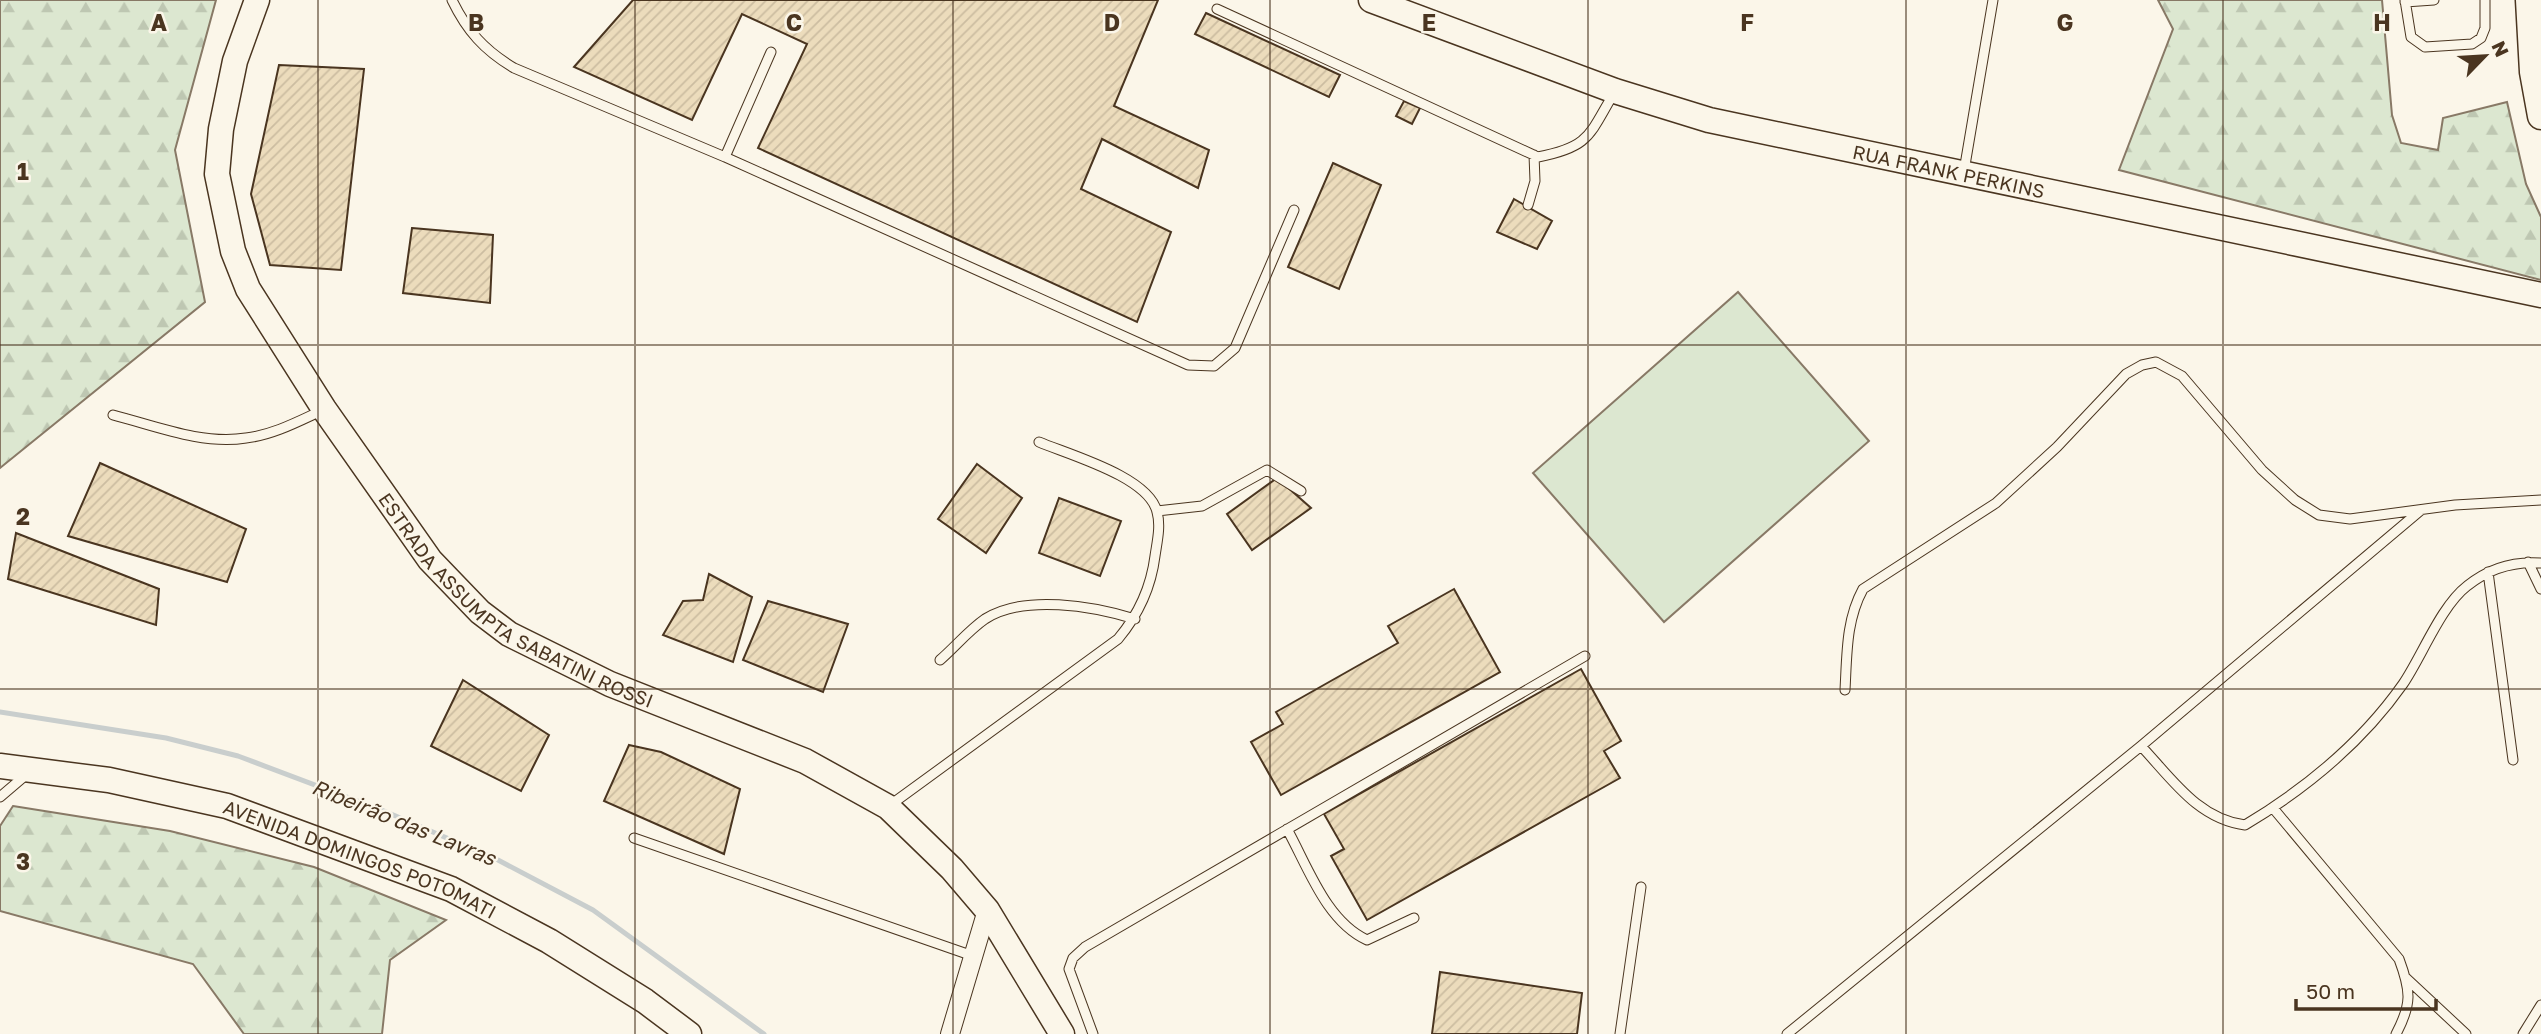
<svg xmlns="http://www.w3.org/2000/svg" width="2541" height="1034" viewBox="0 0 2541 1034" font-family="'Golos Text',sans-serif">
  <style>
    .green { fill: #dce7d0; stroke: #887966; stroke-width: 2 }
    .forest { fill: url(#forest-firs); stroke: #887966; stroke-width: 2 }
    .lines { fill: none; stroke-linecap: round; stroke-linejoin: round }
    .stream { stroke: #c9cecd; stroke-width: 5 }
    .building { fill: url(#building-hatch); stroke: #4a3520; stroke-width: 2 }
    .lane-casing { stroke: #4a3520; stroke-width: 11 }
    .street-casing { stroke: #4a3520; stroke-width: 20 }
    .secondary-casing { stroke: #4a3520; stroke-width: 27 }
    .primary-casing { stroke: #4a3520; stroke-width: 29 }
    .lane { stroke: #fbf6e9; stroke-width: 9 }
    .street { stroke: #fbf6e9; stroke-width: 18 }
    .secondary { stroke: #fbf6e9; stroke-width: 24 }
    .primary { stroke: #fbf6e9; stroke-width: 26 }
    .grid { fill: none; stroke: #4a3520; stroke-width: 2; stroke-opacity: 0.55 }
    .labels { text-anchor: middle; dominant-baseline: central; stroke-width: 5; stroke-linejoin: round; paint-order: stroke }
    .street-label { font-size: 19px; fill: #4a3520; stroke: #fbf6e9 }
    .water-label { font-size: 21px; font-style: italic; fill: #4a3520; stroke: #fbf6e9 }
    .grid-label { font-size: 23px; text-anchor: middle; font-weight: bold; fill: #4a3520; stroke: #fbf6e9; stroke-width: 5; stroke-linejoin: round; paint-order: stroke }
  </style>
  <defs>
    <pattern id="forest-firs" width="22" height="20" patternUnits="userSpaceOnUse" patternTransform="scale(1.75)"><rect width="22" height="20" fill="#dce7d0"/><path d="M5 1l3.5 6h-7zM16 11l3.5 6h-7z" fill="#bec7b2"/></pattern>
    <pattern id="building-hatch" width="6" height="6" patternUnits="userSpaceOnUse" patternTransform="scale(1.75)"><rect width="6" height="6" fill="#ecdcbc"/><path d="M-1 1l2-2M0 6l6-6M5 7l2-2" fill="none" stroke="#ccbda1"/></pattern>
  </defs>
  <rect width="100%" height="100%" fill="#fbf6e9"/>
  <path class="green" d="M1738,292L1869,441L1664,622L1533,473Z"/>
  <path class="forest" d="M0,0H216L175,150L205,302L0,468Z
    M2158,0H2382L2392,115L2401,143L2438,150L2443,118L2507,102L2526,184L2541,217V280L2119,170L2173,29Z
    M13,806L170,831L314,867L446,920L390,960L382,1034H244L193,964L0,911V826Z"/>
  <g class="lines">
    <path class="stream" d="M0,712L166,738L238,756L384,811L498,860L593,910L764,1034"/>
  </g>
  <path class="building" d="M633,0H1158L1114,106L1209,150L1198,188L1102,139L1081,189L1171,232L1137,322L758,148L807,44L742,14L692,120L574,67Z
    M1206,13L1340,75L1329,97L1195,34Z
    M279,65L364,69L341,270L270,265L251,194Z
    M1404,101L1420,108L1412,124L1396,116Z
    M1333,163L1381,185L1339,289L1288,267Z
    M1514,199L1552,221L1537,249L1497,232Z
    M412,228L493,235L490,303L403,293Z
    M100,463L246,529L227,582L68,536Z
    M977,464L1022,498L986,553L938,519Z
    M1277,478L1311,508L1252,550L1227,514Z
    M1059,498L1121,521L1100,576L1039,553Z
    M16,533L159,589L156,625L8,579Z
    M709,574L752,597L733,662L663,635L683,601L703,600Z
    M1454,589L1500,672L1281,795L1251,742L1283,724L1276,712L1398,643L1388,626Z
    M768,601L848,624L823,692L743,660Z
    M1581,669L1621,741L1604,751L1620,778L1367,920L1331,856L1344,849L1324,814Z
    M463,680L549,735L521,791L431,746Z
    M629,745L661,752L740,789L724,854L604,801Z
    M1440,972L1582,993L1577,1034H1432Z"/>
  <g class="lines">
    <defs>
      <path id="lane" d="M452,0C467,31 484,50 514,68L725,157L1188,365L1214,366L1235,348L1294,210
        M2405,0L2411,37L2425,47L2472,44L2481,38L2485,28V0
        M2405,2L2434,0
        M1217,9L1538,157C1590,147 1589,135 1614,93
        M725,157L771,52
        M1964,171L1993,0
        M1528,205L1535,181L1534,155
        M113,415C156,426 202,445 246,438C273,435 299,421 323,410
        M1157,511L1202,506L1267,470L1301,491
        M2528,562L2541,589
        M2488,572L2513,760
        M940,660C955,647 969,630 985,619C1024,594 1093,606 1135,619
        M1845,690C1847,654 1846,620 1863,589L1996,503L2057,447L2126,374L2142,365L2156,362L2182,376L2262,470L2295,500L2319,515L2350,519L2455,505L2541,500
        M2141,746C2172,779 2198,819 2245,825C2305,789 2363,741 2403,684C2422,656 2441,606 2467,586C2488,569 2514,561 2541,563
        M0,797L27,774
        M889,806L1118,639C1139,614 1151,588 1155,556C1157,542 1161,526 1157,512C1149,477 1070,455 1039,442
        M2273,808L2399,959C2411,991 2412,1004 2396,1034
        M1287,829C1308,867 1326,921 1367,940L1414,918
        M634,838L973,956
        M2406,978L2466,1034
        M1093,1034L1069,969L1073,958L1085,947L1585,656
        M1620,1034L1641,887
        M1787,1034L2141,746L2421,510
        M2523,1034L2541,1005"/>
      <path id="street" d="M950,1034L987,910"/>
      <g id="secondary">
        <path id="s1" d="M257,0L235,61L221,129L217,174L233,251L248,289L324,409L430,560L480,612L509,634L610,684L805,761L888,807L952,869L987,910L1062,1034"/>
        <path id="s2" d="M1371,0L1615,91L1709,120L2541,295"/>
        <path id="s3" d="M0,766L109,780L227,806L451,889L549,941L645,1001L689,1034"/>
      </g>
      <path id="primary" d="M2529,0L2533,72L2541,116"/>
    </defs>
    <use href="#lane" class="lane-casing"/>
    <use href="#street" class="street-casing"/>
    <use href="#secondary" class="secondary-casing"/>
    <use href="#primary" class="primary-casing"/>
    <use href="#lane" class="lane"/>
    <use href="#street" class="street"/>
    <use href="#secondary" class="secondary"/>
    <use href="#primary" class="primary"/>
  </g>
  <path class="grid" d="M318,0V1034M635,0V1034M953,0V1034M1270,0V1034M1588,0V1034M1906,0V1034M2223,0V1034M0,345H2541M0,689H2541"/>
  <g class="labels">
    <g class="street-label">
      <text stroke="none"><textPath href="#s2" startOffset="604">RUA FRANK PERKINS</textPath></text>
      <text stroke="none"><textPath href="#s1" startOffset="719">ESTRADA ASSUMPTA SABATINI ROSSI</textPath></text>
      <text stroke="none"><textPath href="#s3" startOffset="374">AVENIDA DOMINGOS POTOMATI</textPath></text>
    </g>
    <g class="water-label">
      <text transform="translate(404 822) rotate(22)">Ribeirão das Lavras</text>
    </g>
  </g>
  <g class="grid-label">
    <text x="159" y="31">A</text>
    <text x="476" y="31">B</text>
    <text x="794" y="31">C</text>
    <text x="1112" y="31">D</text>
    <text x="1429" y="31">E</text>
    <text x="1747" y="31">F</text>
    <text x="2065" y="31">G</text>
    <text x="2382" y="31">H</text>
    <text x="23" y="180">1</text>
    <text x="23" y="525">2</text>
    <text x="23" y="870">3</text>
  </g>
  <g transform="translate(2485 56) rotate(65)" stroke="#fbf6e9" stroke-width="5" paint-order="stroke">
  <path d="M0-5L12 26L0 18L-12 26Z" fill="#4a3520"/>
  <text y="-10" font-size="19" font-weight="bold" text-anchor="middle" fill="#4a3520">N</text>
  </g>
  <path d="M2296 999v10h140v-10" fill="none" stroke="#4a3520" stroke-width="3.5"/>
  <text x="2306" y="999" font-size="21" fill="#4a3520" stroke="#fbf6e9" stroke-width="5" paint-order="stroke">50 m</text>
</svg>
